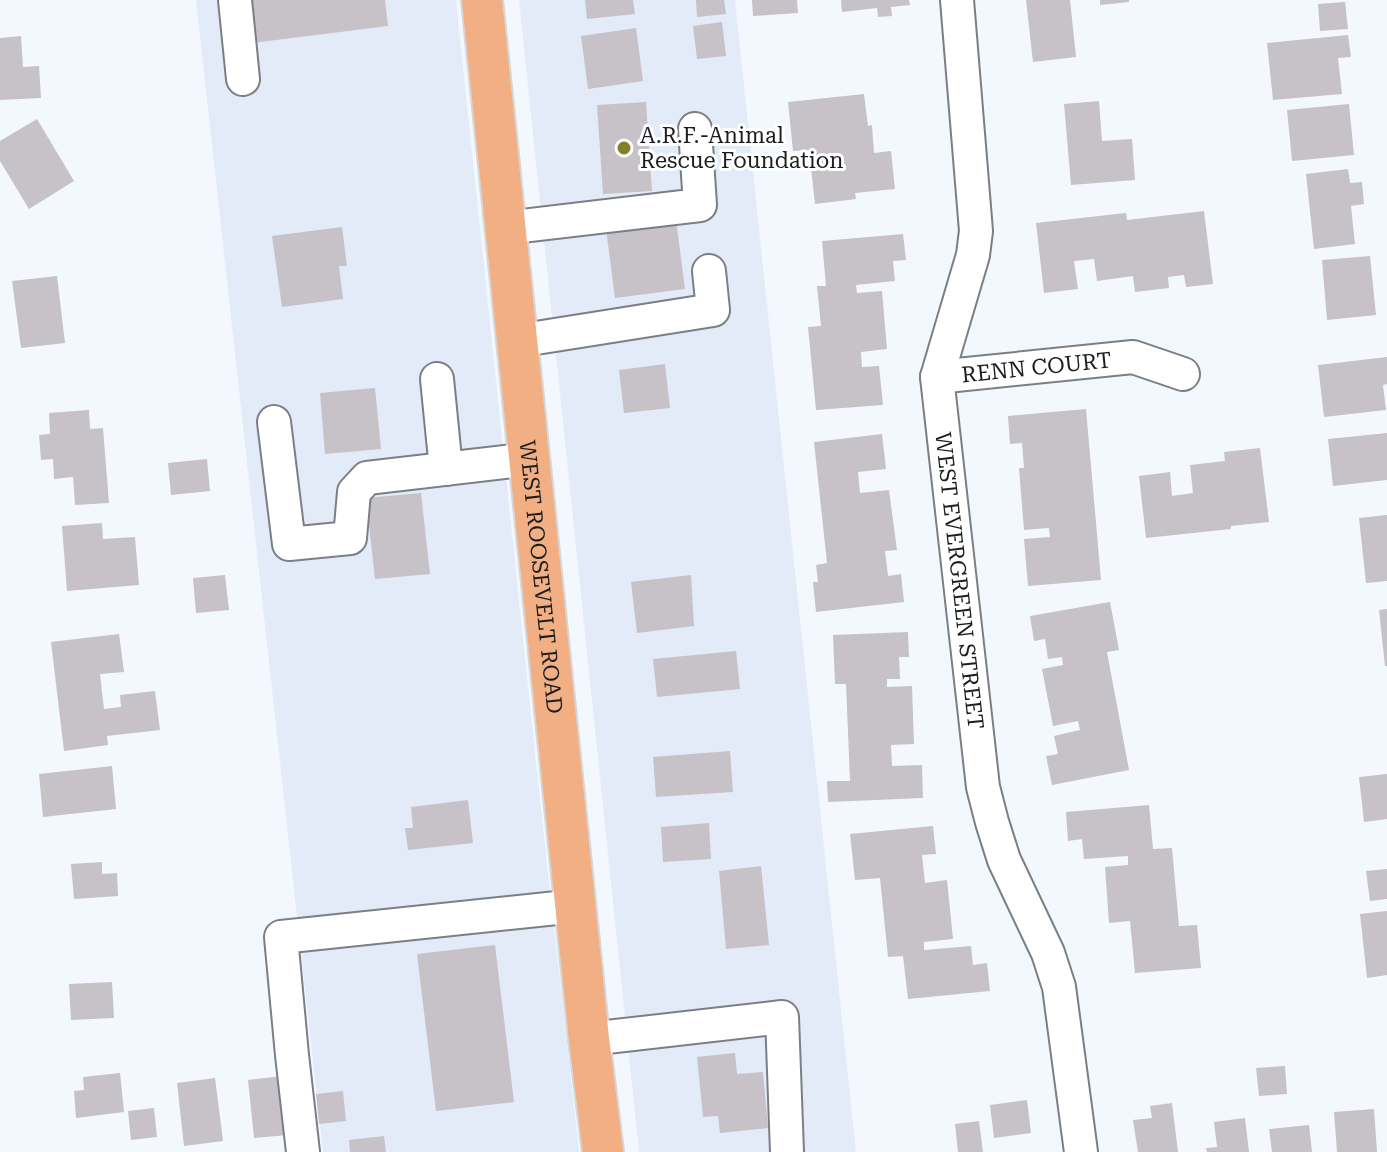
<svg xmlns="http://www.w3.org/2000/svg" width="1387" height="1152" viewBox="0 0 1387 1152" font-family="'Roboto Serif',serif">
  <style>
    .built { fill: #e3ebf9 }
    .building { fill: #c7c1c8 }
    .lines { fill: none; stroke-linecap: round; stroke-linejoin: round }
    .minor-casing { stroke: #7b7f85; stroke-width: 36 }
    .major-casing { stroke: #d6d6d7; stroke-width: 44 }
    .minor { stroke: #fff; stroke-width: 32 }
    .major { stroke: #f1af83; stroke-width: 40 }
    .poi-dot { fill: #82812a; stroke: #fff; stroke-width: 3 }
    .labels { text-anchor: middle; dominant-baseline: central; stroke-width: 6; stroke-linejoin: round; paint-order: stroke }
    .poi-label { font-size: 22px; fill: #1b1d1f; stroke: #fff; text-anchor: start }
    .street-label { font-size: 22px; fill: #1b1d1f; stroke: #fff }
  </style>
  <rect width="100%" height="100%" fill="#f3f8ff"/>
  <path class="built" d="M196,0H456L537,773L579,1152H323Z
    M519,0H735L856,1152H639Z"/>
  <path class="building" d="M246,0H385L388,26L252,43Z
    M585,0H633L635,14L587,19Z
    M696,0H724L726,14L697,17Z
    M752,0H797L798,13L753,16Z
    M841,0H909L910,5L891,7L892,16L878,17L877,8L842,12Z
    M1026,0H1070L1076,57L1033,62Z
    M1100,0H1129V2L1100,5Z
    M1345,2L1348,29L1320,31L1318,4Z
    M722,22L726,56L697,59L693,26Z
    M636,28L643,81L588,89L581,36Z
    M1348,35L1351,57L1338,58L1342,94L1273,100L1267,43Z
    M21,36L23,67L39,66L41,98L0,100V38Z
    M864,94L868,126L872,125L874,153L891,151L895,189L855,193L856,199L815,204L809,150L793,151L788,102Z
    M1099,101L1102,141L1132,139L1135,180L1071,185L1064,104Z
    M646,102L652,191L603,194L597,105Z
    M1349,104L1354,155L1292,161L1287,110Z
    M37,119L74,181L29,209L0,161V141Z
    M1348,169L1350,183L1362,182L1364,204L1351,206L1355,244L1314,249L1306,174Z
    M1204,211L1213,284L1186,287L1184,275L1168,277L1169,288L1135,292L1133,276L1097,281L1094,259L1074,261L1078,289L1044,293L1036,223L1126,213L1127,220Z
    M675,212L685,289L615,298L605,221Z
    M342,227L347,266H339L343,299L282,307L272,236Z
    M903,234L906,260L893,261L895,281L856,285L857,293L882,291L887,349L861,352L862,367L879,366L883,405L816,410L808,327L821,326L817,286H826L822,241Z
    M1370,256L1376,315L1327,320L1322,260Z
    M57,276L65,343L21,348L12,281Z
    M1387,357V384L1383,385L1386,410L1324,417L1318,365Z
    M665,364L670,408L624,413L619,370Z
    M375,388L381,449L325,454L320,393Z
    M1086,409L1101,580L1028,586L1024,539L1050,537L1049,528L1024,530L1019,468H1024L1022,443L1010,444L1008,416Z
    M89,410L90,429L103,428L109,503L75,505L73,477L54,479L53,459L41,460L39,435L50,434L49,413Z
    M1387,433V480L1333,486L1328,439Z
    M882,434L886,469L858,472L860,493L889,490L897,550L885,551L888,576L901,574L904,602L816,612L813,582H818L816,565L827,563L814,442Z
    M1260,448L1269,522L1231,526V529L1146,538L1139,476L1170,472L1172,496L1193,493L1190,465L1225,461L1224,452Z
    M207,459L210,491L171,495L168,463Z
    M421,493L430,574L375,579L366,498Z
    M1387,515V581L1366,583L1359,518Z
    M102,523L103,539L135,537L139,585L67,591L62,526Z
    M225,575L229,610L196,613L193,578Z
    M691,575L694,626L637,633L631,582Z
    M1110,602L1119,650L1107,652L1129,770L1052,785L1046,756L1058,754L1054,736L1080,730L1078,721L1053,726L1042,669L1063,665L1062,657L1048,659L1045,639L1034,641L1030,616Z
    M1387,609V666H1385L1379,610Z
    M908,632L909,657H899L900,679H887V687L912,686L914,744L891,745L892,766L922,765L923,798L828,802L827,781H850L846,684H835L833,635Z
    M119,634L124,672L100,674L104,709L121,707L120,695L155,691L160,730L107,736L108,745L64,751L51,642Z
    M736,651L740,689L657,697L653,659Z
    M730,751L733,792L656,797L653,757Z
    M112,766L116,809L43,817L39,774Z
    M1387,774V819L1364,822L1359,777Z
    M468,800L473,843L408,850L405,828H413L411,807Z
    M1149,805L1153,849L1172,848L1179,926L1197,925L1201,968L1135,973L1130,921L1109,923L1105,867L1128,865V856L1084,859L1082,839L1068,841L1066,812Z
    M709,823L711,859L663,862L661,827Z
    M933,826L936,854L922,855L925,883L947,880L953,939L924,942V950L971,946L973,965L987,963L990,991L908,999L903,956L888,957L880,878L855,880L850,834Z
    M102,862V874L117,873L118,896L74,899L71,864Z
    M761,866L769,945L726,949L719,871Z
    M1387,869V899L1370,901L1366,871Z
    M1387,911V975L1367,978L1360,914Z
    M495,945L514,1102L436,1111L417,954Z
    M112,982L114,1018L71,1020L69,984Z
    M735,1053L737,1074L763,1072L768,1128L720,1133L718,1116L703,1117L697,1057Z
    M1285,1066L1287,1094L1259,1096L1256,1068Z
    M120,1073L124,1112L76,1118L74,1091L84,1090L83,1077Z
    M282,1076L288,1135L254,1138L248,1080Z
    M215,1078L223,1141L184,1146L177,1083Z
    M343,1091L346,1121L319,1124L316,1094Z
    M1027,1100L1031,1133L994,1138L990,1105Z
    M1172,1103L1178,1152H1138L1133,1120L1152,1118L1150,1106Z
    M154,1108L157,1137L131,1140L128,1111Z
    M1374,1109L1377,1152H1337L1334,1112Z
    M1245,1118L1249,1152H1207L1206,1148L1217,1147L1214,1122Z
    M979,1121L983,1152H958L955,1124Z
    M1309,1125L1312,1152H1272L1269,1129Z
    M384,1136L386,1152H350L349,1140Z"/>
  <g class="lines">
    <defs>
      <g id="minor">
        <path d="M235,0L243,79"/>
        <path id="s1" d="M957,0L976,231L973,255L937,377L983,787L992,822L1004,860L1048,953L1059,987L1081,1152"/>
        <path d="M505,228L700,205L695,129"/>
        <path d="M517,341L713,310L709,271"/>
        <path id="s2" d="M937,377L1133,357L1183,374"/>
        <path d="M437,379L446,469"/>
        <path d="M274,422L289,544L350,538L354,492L367,478L530,459"/>
        <path d="M589,1039L782,1017L787,1152"/>
        <path d="M303,1152L292,1055L281,937L576,906"/>
      </g>
      <g id="major">
        <path id="s3" d="M482,0L589,1039L603,1152"/>
      </g>
    </defs>
    <use href="#minor" class="minor-casing"/>
    <use href="#major" class="major-casing"/>
    <use href="#minor" class="minor"/>
    <use href="#major" class="major"/>
  </g>
  <circle class="poi-dot" cx="624" cy="148" r="8"/>
  <g class="labels">
    <g class="poi-label">
      <text x="640" y="135">A.R.F.-Animal<tspan x="640" dy="25">Rescue Foundation</tspan></text>
    </g>
    <g class="street-label">
      <text stroke="none"><textPath href="#s2" startOffset="100">RENN COURT</textPath></text>
      <text stroke="none"><textPath href="#s3" startOffset="580">WEST ROOSEVELT ROAD</textPath></text>
      <text stroke="none"><textPath href="#s1" startOffset="588">WEST EVERGREEN STREET</textPath></text>
    </g>
  </g>
</svg>
